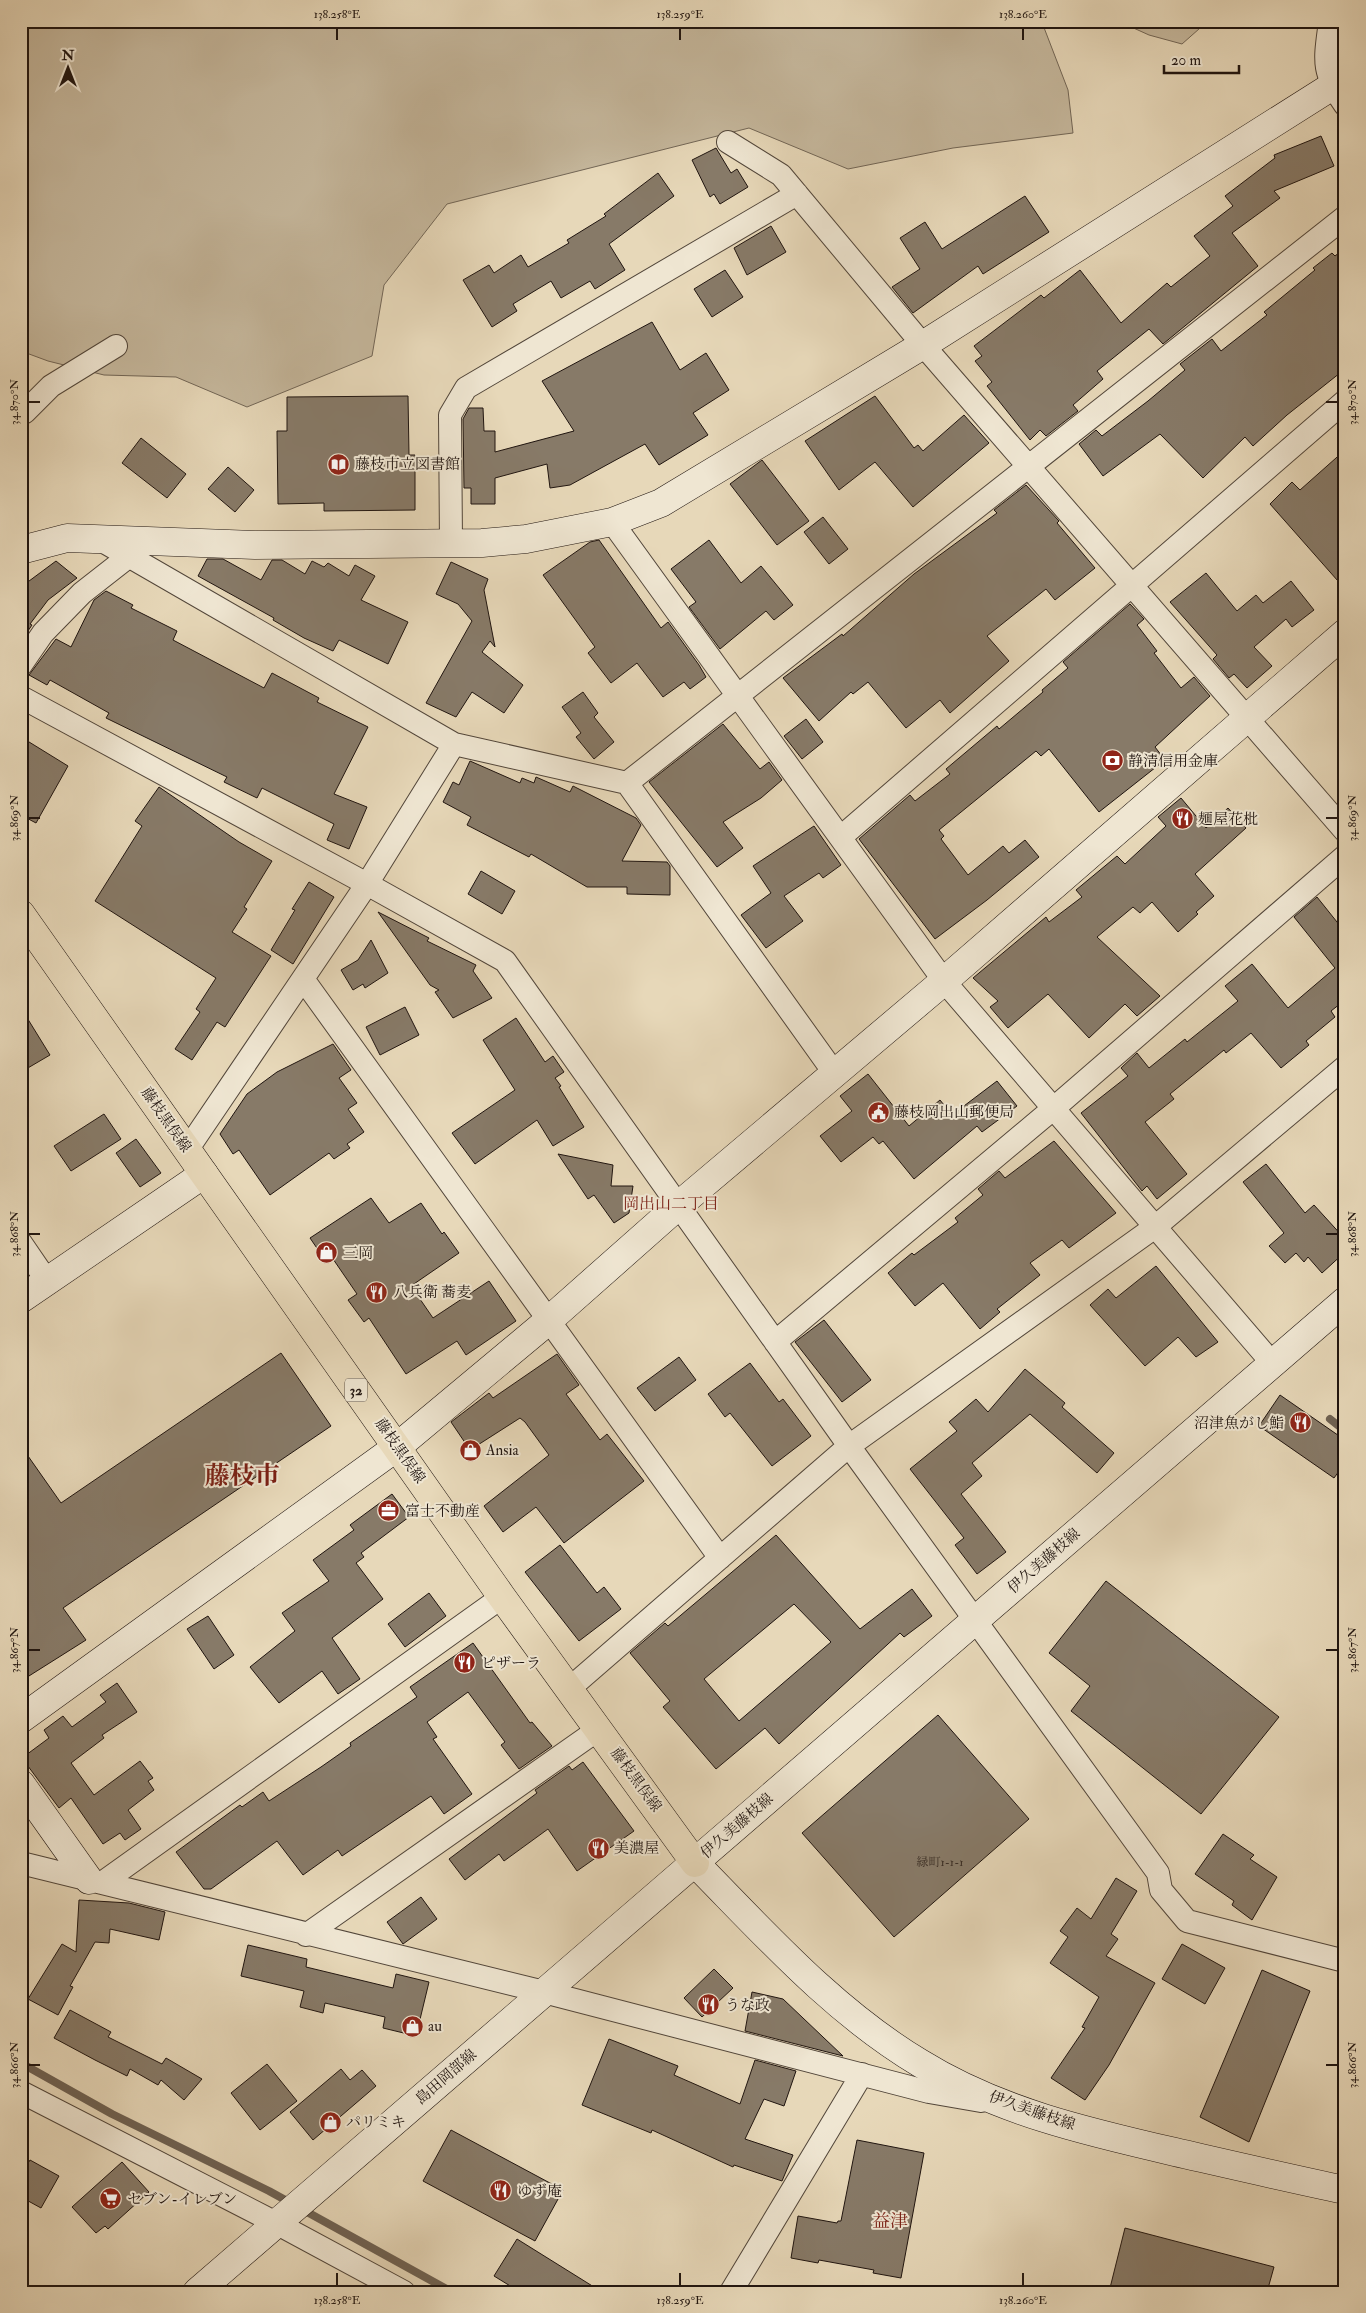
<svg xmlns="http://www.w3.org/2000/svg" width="1366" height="2313" viewBox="0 0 1366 2313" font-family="'IM FELL Double Pica','Noto Serif JP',serif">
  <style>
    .green { fill: #c5b79c; stroke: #726656 }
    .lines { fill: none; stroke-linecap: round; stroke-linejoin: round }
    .stream { stroke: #6f6253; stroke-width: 8 }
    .building { fill: #877a68; stroke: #201510; fill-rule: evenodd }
    .street-casing { stroke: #52463a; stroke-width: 24 }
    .secondary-casing { stroke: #201510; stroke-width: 29 }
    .primary-casing { stroke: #201510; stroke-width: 29 }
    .street { stroke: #efe6d2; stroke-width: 22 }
    .secondary { stroke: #efe6d2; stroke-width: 28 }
    .primary { stroke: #e7d8b9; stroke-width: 28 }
    .ticks { fill: none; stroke: #201510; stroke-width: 2 }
    .labels { text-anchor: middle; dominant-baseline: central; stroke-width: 4; stroke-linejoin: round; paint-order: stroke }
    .number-label { font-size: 12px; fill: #3a2e26 }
    .shield { fill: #efe6d2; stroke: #5e544a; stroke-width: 1 }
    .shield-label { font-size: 14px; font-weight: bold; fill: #201510 }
    .poi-label { font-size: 15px; fill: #201510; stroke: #efe6d2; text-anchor: start }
    .street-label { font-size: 15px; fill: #201510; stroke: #efe6d2 }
    .neighbourhood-label { font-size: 16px; fill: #7a1f14; stroke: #efe6d2 }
    .quarter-label { font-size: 18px; fill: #7a1f14; stroke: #efe6d2 }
    .town-label { font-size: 25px; font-weight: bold; fill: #7a1f14; stroke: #efe6d2 }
    .neatline { fill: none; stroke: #201510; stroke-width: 2 }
    .ticks-label { font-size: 12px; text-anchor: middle; fill: #201510 }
  </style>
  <rect width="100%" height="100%" fill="#e7d8b9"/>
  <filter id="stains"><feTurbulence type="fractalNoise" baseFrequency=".004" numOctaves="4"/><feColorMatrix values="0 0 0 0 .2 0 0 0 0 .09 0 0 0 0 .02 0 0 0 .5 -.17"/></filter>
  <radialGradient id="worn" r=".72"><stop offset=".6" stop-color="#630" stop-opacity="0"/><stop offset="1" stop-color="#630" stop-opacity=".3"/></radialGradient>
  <path class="green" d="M21,21H650L684,25L689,21H1073L1043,25L1068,90L1073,133L953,148L848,169L749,128L447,204L384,285L372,356L247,407L176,377L104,375L48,361L21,351Z
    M1118,21H1208L1182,44L1149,35Z"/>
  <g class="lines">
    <path class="stream" d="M1330,1419L1345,1431
      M21,2063L112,2114L269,2191L452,2292"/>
  </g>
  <path class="building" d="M1321,136L1334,166L1274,191L1280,198L1232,233L1258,266L1163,344L1149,329L1097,371L1103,379L1073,405L1078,411L1046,436L1040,430L1030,440L987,386L992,382L975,361L982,356L974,346L1041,295L1044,298L1080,270L1121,323L1167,283L1171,287L1210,256L1194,236L1233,206L1225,196L1275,158L1274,155Z
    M716,148L731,173L737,169L748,187L720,204L714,194L710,197L692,160Z
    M658,173L674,196L609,244L625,270L595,289L590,281L561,298L551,281L513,304L517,311L492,327L463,280L489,265L494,273L521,255L528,267L569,243L567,240L606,216L604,214Z
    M1025,196L1049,232L983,274L978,266L913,313L892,287L920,269L900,238L925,222L942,249Z
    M771,226L786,252L747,275L734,248Z
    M1345,248V369L1287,415L1253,446L1245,437L1203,478L1160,434L1103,476L1079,444L1096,430L1102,436L1148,401L1185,370L1180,364L1212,339L1221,351L1267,315L1264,312L1315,270L1313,268L1332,253L1335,256Z
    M725,270L743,297L712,317L694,289Z
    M652,322L680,370L706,353L729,390L693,413L708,435L659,465L645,444L570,485L550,488L547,464L495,478V504H471V488H464L463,419L469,408H483L484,431H495V452L574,431L542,381Z
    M408,396L409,455H415V510L324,511V503L278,504L277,431H287V397Z
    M875,396L914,448L918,445L923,451L964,415L989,443L913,507L875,462L839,490L805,441Z
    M141,438L186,474L167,498L122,463Z
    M1345,450V589L1270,504L1292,482L1300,490Z
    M762,460L809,521L777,545L730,484Z
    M228,467L254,490L235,512L208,489Z
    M1026,485L1059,521L1057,523L1095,568L1055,600L1046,589L987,636L1009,661L950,713L940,700L906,728L868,682L853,694L851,692L819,721L783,678L842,634L843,636L914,574L997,513L994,510Z
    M823,517L848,549L829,564L804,532Z
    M599,540L661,628L668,622L699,665L706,677L690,689L684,682L663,697L637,663L611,683L588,653L595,647L543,575L590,542Z
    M709,540L741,583L761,566L793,605L774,620L766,611L720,649L689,607L696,602L671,569Z
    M207,559H223L261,580L272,560H282L305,574L312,561L324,567L328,563L349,576L355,565L375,576L361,600L408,622L388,664L339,640L333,651L304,638L273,620L274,618L198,576Z
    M56,561L77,578L48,600L30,624L32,625L21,641V587Z
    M451,562L488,579L484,590L495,647L490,641L482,652L523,685L504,713L472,692L456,717L426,703L472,621L458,604L436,594Z
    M1206,573L1237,611L1256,595L1263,603L1291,581L1314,610L1292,627L1286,619L1254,647L1272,666L1247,688L1234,674L1229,678L1213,659L1217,655L1170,602Z
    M106,591L133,605L131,608L177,631L173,640L264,688L272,673L319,698L317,702L368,727L334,794L367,807L349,849L327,840L334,824L262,788L257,798L224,782L227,777L106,718L109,713L50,680L47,685L29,675L56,639L71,647L94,600Z
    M1130,604L1144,619L1137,625L1157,651L1154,653L1181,688L1194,677L1210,696L1155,747L1165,760L1099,812L1049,749L1041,756L1036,751L939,830L944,836L941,839L968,875L1003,846L1009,853L1025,840L1039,857L987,900L935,939L859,839L910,795L915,801L950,774L946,769L997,726L999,729L1043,692L1042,690L1068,668L1063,662Z
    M583,692L598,713L594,717L614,742L594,759L576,737L581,733L562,707Z
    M806,719L823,742L802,759L784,736Z
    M723,724L760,769L769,762L782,780L761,798L723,822L743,848L717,867L649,782Z
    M21,737L68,766L36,823L21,815Z
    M470,761L520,783L522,778L534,783L536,777L570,792L573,786L636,818L641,825L622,861L667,862L670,866V895L627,894V887H587L531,854L529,857L467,825L471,817L443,802L453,782L459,785Z
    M159,787L239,842L272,861L244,907L247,909L232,932L271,956L225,1027L217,1022L192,1060L175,1049L200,1012L196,1009L216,978L95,901L142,826L135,821Z
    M1181,798L1206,828L1228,808L1246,828L1195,874L1214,896L1196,912L1198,914L1178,932L1152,902L1140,913L1133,907L1097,937L1160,996L1137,1016L1125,1004L1089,1038L1048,994L1008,1028L990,1007L998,1001L973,978L1046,917L1049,922L1082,897L1076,890L1117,856L1125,864L1166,826L1158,817Z
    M814,826L841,865L823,878L819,873L784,896L803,921L766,948L741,915L771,893L753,866Z
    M481,871L515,891L502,914L468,894Z
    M309,882L334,897L293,964L271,950L295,910L292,909Z
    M1317,897L1345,932V1000L1331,1011L1335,1017L1306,1041L1309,1045L1281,1068L1251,1033L1226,1053L1224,1050L1170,1094L1174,1099L1145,1122L1187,1174L1157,1199L1147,1186L1142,1191L1081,1113L1128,1076L1121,1068L1137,1053L1149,1068L1185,1039L1187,1042L1238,1001L1225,986L1252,964L1288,1008L1335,968L1294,917Z
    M378,912L429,938L427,941L476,965L473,971L492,998L453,1018L435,992L439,990L430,985Z
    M371,940L388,973L365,988L363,984L353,990L341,970L358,960Z
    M405,1007L419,1035L380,1055L366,1027Z
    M21,1008L50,1055L21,1072Z
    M516,1018L545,1062L553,1056L564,1072L555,1078L561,1086L559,1087L584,1127L553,1146L537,1120L475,1164L452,1133L515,1090L483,1040Z
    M333,1044L351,1070L339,1078L357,1103L348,1109L364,1132L347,1144L350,1148L334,1159L329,1153L270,1195L239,1150L233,1154L220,1134L247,1094L277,1072Z
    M868,1074L909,1126L940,1100L952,1115L997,1081L1017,1106L982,1132L977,1126L914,1179L883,1141L879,1144L873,1137L841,1162L820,1136L852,1111L840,1096Z
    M104,1114L121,1139L71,1171L54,1146Z
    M136,1139L161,1173L140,1187L116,1153Z
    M1054,1141L1116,1213L1069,1248L1062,1240L1030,1263L1040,1275L997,1309L1000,1312L980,1329L943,1283L915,1306L888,1273L912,1253L914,1255L958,1222L955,1218L983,1195L978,1189L999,1171L1005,1178Z
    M558,1154L613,1165L611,1186H633L629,1213L614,1223L594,1195L588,1199Z
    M1266,1164L1305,1213L1314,1205L1345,1239V1252L1322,1273L1308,1257L1304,1262L1296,1253L1285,1263L1269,1246L1284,1233L1243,1182Z
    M371,1198L389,1223L421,1203L442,1234L444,1232L459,1253L411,1286L433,1318L489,1281L516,1321L466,1355L457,1341L406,1374L369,1318L364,1322L348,1300L357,1294L331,1256L325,1260L310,1238Z
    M1156,1266L1218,1342L1196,1357L1178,1337L1145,1366L1090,1305L1108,1289L1116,1298Z
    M824,1320L871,1380L842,1402L795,1342Z
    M281,1353L331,1426L63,1608L86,1640L21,1681V1446L61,1503Z
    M557,1354L579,1385L566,1394L600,1440L607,1434L644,1481L564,1543L536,1507L503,1532L484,1506L549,1455L525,1422L520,1418L470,1450L451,1422L489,1393L493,1398Z
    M679,1357L696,1380L655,1411L637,1388Z
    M750,1363L779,1402L783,1399L811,1436L772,1466L730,1413L725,1417L708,1394Z
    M1025,1369L1065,1403L1062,1407L1114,1453L1097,1473L1030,1414L972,1463L982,1476L961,1494L1006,1552L977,1574L955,1545L964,1538L910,1469L957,1431L949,1422L976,1399L988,1412Z
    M1280,1395L1345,1440V1463L1334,1478L1259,1426Z
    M392,1494L409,1517L361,1553L364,1557L356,1563L383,1599L332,1638L360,1679L338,1694L322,1671L279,1703L250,1667L295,1631L282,1613L329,1581L313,1560L354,1530L350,1525Z
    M776,1535L860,1629L912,1589L932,1616L904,1637L900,1633L779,1744L765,1728L716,1769L663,1707L670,1701L630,1653L665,1623L668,1626ZM794,1604L831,1642L739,1721L704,1679Z
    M560,1545L597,1593L604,1587L621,1609L579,1641L525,1572Z
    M1106,1581L1279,1717L1201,1814L1071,1711L1090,1686L1049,1653Z
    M429,1593L446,1616L405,1647L388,1624Z
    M208,1616L234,1655L214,1669L187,1629Z
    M473,1643L530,1723L532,1722L552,1746L519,1769L501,1745L505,1742L468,1692L427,1722L437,1737L433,1739L472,1794L444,1814L431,1796L342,1856L338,1850L303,1875L277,1841L211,1889H204L176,1852L240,1805L242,1807L263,1792L269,1801L321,1767L351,1746L350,1743L417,1697L410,1687Z
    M117,1683L137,1712L102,1735L104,1738L71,1763L94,1795L140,1761L153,1778L148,1781L154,1790L128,1810L141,1829L125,1840L120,1833L103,1844L71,1798L59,1808L22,1758L49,1738L44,1730L63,1716L72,1727L106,1702L100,1695Z
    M938,1715L1029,1819L894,1937L802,1833Z
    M583,1762L634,1831L577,1871L548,1829L504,1861L499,1854L465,1880L449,1859L537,1793L535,1790L569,1766L572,1770Z
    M1223,1834L1254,1855L1250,1859L1277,1877L1252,1920L1232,1905L1234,1901L1195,1874Z
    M1116,1878L1137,1891L1111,1934L1118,1939L1106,1956L1155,1983L1109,2065L1085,2100L1051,2078L1085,2028L1082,2027L1099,1997L1050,1963L1068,1937L1060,1931L1077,1908L1091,1919Z
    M421,1897L437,1919L403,1944L387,1922Z
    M79,1900L129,1903L165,1912L159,1940L110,1929L109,1943L95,1942L70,1986L73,1987L58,2015L28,1999L62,1944L76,1952Z
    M1182,1944L1225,1968L1205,2004L1162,1979Z
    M248,1945L307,1959L306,1967L393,1988L396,1974L429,1982L416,2036L383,2028L385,2017L325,2003L323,2013L300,2007L304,1991L241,1976Z
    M714,1969L733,1988L702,2017L684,1998Z
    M1262,1970L1310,1991L1249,2142L1200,2117Z
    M752,1992L783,1999L843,2056L745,2031Z
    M70,2010L111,2032L108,2037L162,2064L166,2058L202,2079L184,2100L161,2080L158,2085L130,2069L127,2076L95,2060L54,2038Z
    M609,2039L678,2066L674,2075L740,2104L755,2060L796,2071L784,2106L764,2099L745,2139L793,2155L782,2181L734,2165L733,2167L652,2130L651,2133L582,2105Z
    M267,2064L297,2101L260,2130L231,2093Z
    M341,2069L350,2080L362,2070L376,2086L313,2140L290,2112Z
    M451,2130L563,2190L535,2241L423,2181Z
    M857,2140L924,2153L901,2278L873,2273L874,2270L819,2260L818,2263L791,2258L798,2216L837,2223L838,2221H841Z
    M30,2160L59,2176L41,2208L21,2197V2175Z
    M122,2162L149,2192L108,2229L105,2226L96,2233L72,2207Z
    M1125,2228L1274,2267L1267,2292H1109Z
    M517,2239L602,2292H520L494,2276Z"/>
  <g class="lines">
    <defs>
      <path id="street" d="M1330,21C1325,60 1321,71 1345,105
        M728,142L781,175L923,345L1345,831
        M21,412H25L51,386L116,346
        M612,522L944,981L1273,1364
        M99,539L454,744L627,783L835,1074
        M451,543L450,415L466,388L797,194
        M21,665L43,633L82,593L128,557
        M21,697L367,884L505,961L849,1446L1158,1873L1161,1890L1187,1921L1345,1961
        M627,783L1345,217
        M841,837L1345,401
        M303,979L720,1558
        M187,1150L367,884L454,744
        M21,1243L47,1281
        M775,1342L1054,1108L1345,856
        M570,1688L849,1446L1155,1227L1345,1067
        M21,1863L544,1992L929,2092L981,2101
        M102,1883L502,1597
        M306,1935L599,1729
        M21,2092L276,2223L404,2292
        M731,2292L862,2074"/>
      <path id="secondary" d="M21,550L67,538L255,545L482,543L526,539L612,522L661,503L923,345L1345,78
        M21,1299L204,1174
        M21,1719L397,1447L548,1321L679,1205L944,981L1345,633
        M21,1784L89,1880
        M695,1863C765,1934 833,2011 920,2063C997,2111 1088,2132 1175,2152C1232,2165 1288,2178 1345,2190
        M197,2292L1345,1301"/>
      <path id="primary" d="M21,914L502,1597L695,1863"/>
    </defs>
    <use href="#street" class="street-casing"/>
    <use href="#secondary" class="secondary-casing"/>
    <use href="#primary" class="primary-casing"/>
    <use href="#street" class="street"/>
    <use href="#secondary" class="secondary"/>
    <use href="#primary" class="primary"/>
  </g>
  <path class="ticks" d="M337,28V40M680,28V40M1023,28V40M28,402H40M1326,402H1338M28,818H40M1326,818H1338M28,1234H40M1326,1234H1338M28,1650H40M1326,1650H1338M28,2065H40M1326,2065H1338M337,2273V2286M680,2273V2286M1023,2273V2286"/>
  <defs>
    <symbol id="library-disc" viewBox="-11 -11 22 22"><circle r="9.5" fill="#8f2418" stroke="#efe6d2"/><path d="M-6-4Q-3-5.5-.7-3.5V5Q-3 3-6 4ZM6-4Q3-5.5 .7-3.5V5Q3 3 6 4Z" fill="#fff"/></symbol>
    <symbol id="bank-disc" viewBox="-11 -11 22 22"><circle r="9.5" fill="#8f2418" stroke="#efe6d2"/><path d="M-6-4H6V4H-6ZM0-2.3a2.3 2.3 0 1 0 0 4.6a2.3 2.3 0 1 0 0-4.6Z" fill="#fff"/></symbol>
    <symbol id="restaurant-disc" viewBox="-11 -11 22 22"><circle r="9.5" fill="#8f2418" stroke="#efe6d2"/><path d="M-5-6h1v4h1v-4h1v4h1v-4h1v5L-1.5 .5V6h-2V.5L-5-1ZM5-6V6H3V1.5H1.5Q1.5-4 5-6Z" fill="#fff"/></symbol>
    <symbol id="civic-disc" viewBox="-11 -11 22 22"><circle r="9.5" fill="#8f2418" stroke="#efe6d2"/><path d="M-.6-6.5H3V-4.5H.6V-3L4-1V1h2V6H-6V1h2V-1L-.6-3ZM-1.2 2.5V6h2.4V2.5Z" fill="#fff"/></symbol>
    <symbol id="shop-disc" viewBox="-11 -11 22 22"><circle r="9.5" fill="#8f2418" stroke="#efe6d2"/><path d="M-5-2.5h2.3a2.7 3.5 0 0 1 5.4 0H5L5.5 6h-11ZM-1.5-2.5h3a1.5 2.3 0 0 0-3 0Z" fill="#fff"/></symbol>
    <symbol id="office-disc" viewBox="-11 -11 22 22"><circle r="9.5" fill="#8f2418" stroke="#efe6d2"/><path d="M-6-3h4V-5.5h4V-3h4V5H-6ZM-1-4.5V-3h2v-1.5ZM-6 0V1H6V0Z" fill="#fff"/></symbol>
    <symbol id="supermarket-disc" viewBox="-11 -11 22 22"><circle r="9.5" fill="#8f2418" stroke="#efe6d2"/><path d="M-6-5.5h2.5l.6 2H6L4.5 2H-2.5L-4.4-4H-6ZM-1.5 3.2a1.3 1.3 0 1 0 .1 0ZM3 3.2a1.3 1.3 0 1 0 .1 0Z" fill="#fff"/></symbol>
  </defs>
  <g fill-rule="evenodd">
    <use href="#library-disc" x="326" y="452" width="25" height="25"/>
    <use href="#bank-disc" x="1100" y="748" width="25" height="25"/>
    <use href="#restaurant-disc" x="1170" y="806" width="25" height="25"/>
    <use href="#civic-disc" x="866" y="1100" width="25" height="25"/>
    <use href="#shop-disc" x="314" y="1240" width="25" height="25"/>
    <use href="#restaurant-disc" x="364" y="1280" width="25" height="25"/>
    <use href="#restaurant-disc" x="1288" y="1410" width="25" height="25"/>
    <use href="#shop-disc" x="458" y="1438" width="25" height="25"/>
    <use href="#office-disc" x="376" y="1498" width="25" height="25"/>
    <use href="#restaurant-disc" x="452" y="1650" width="25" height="25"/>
    <use href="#restaurant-disc" x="586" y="1836" width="25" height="25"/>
    <use href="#restaurant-disc" x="696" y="1992" width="25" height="25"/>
    <use href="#shop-disc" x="400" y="2014" width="25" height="25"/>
    <use href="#shop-disc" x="318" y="2110" width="25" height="25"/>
    <use href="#restaurant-disc" x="488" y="2178" width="25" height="25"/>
    <use href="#supermarket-disc" x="98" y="2186" width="25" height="25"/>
  </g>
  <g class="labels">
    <g class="number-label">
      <text x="940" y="1862">緑町1-1-1</text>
    </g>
    <rect class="shield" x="345" y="1378.5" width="22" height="23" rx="4"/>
    <g class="shield-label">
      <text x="356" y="1390">32</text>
    </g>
    <g class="poi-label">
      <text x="355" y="464">藤枝市立図書館</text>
      <text x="1128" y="761">静清信用金庫</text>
      <text x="1198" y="819">麺屋花枇</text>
      <text x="894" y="1112">藤枝岡出山郵便局</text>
      <text x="343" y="1253">三岡</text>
      <text x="393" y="1292">八兵衛 蕎麦</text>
      <text x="1284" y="1423" text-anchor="end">沼津魚がし鮨</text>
      <text x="486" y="1450">Ansia</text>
      <text x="405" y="1511">富士不動産</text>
      <text x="481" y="1663">ピザーラ</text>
      <text x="614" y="1848">美濃屋</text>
      <text x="725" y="2005">うな政</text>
      <text x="428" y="2026">au</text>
      <text x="346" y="2122">パリミキ</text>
      <text x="517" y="2191">ゆず庵</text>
      <text x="127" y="2199">セブン-イレブン</text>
    </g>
    <g class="street-label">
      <text transform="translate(166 1120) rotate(55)">藤枝黒俣線</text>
      <text transform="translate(400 1451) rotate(55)">藤枝黒俣線</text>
      <text transform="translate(1044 1561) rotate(-41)">伊久美藤枝線</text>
      <text transform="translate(636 1780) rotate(54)">藤枝黒俣線</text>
      <text transform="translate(737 1826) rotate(-41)">伊久美藤枝線</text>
      <text transform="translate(446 2077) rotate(-41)">島田岡部線</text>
      <text transform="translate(1032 2111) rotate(19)">伊久美藤枝線</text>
    </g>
    <g class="neighbourhood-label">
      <text x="671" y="1204">岡出山二丁目</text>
    </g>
    <g class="quarter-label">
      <text x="890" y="2221">益津</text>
    </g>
    <g class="town-label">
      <text x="242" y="1476">藤枝市</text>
    </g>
  </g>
  <rect width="1366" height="2313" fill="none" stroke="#e7d8b9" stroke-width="55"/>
  <g transform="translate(68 68)" stroke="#efe6d2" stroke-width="4" paint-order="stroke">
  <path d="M0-4L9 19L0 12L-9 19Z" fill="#201510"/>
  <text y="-8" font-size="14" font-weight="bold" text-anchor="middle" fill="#201510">N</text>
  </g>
  <path d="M1164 65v8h75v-8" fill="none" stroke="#201510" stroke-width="2.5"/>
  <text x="1171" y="65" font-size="15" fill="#201510" stroke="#efe6d2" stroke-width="4" paint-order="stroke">20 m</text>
  <rect x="28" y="28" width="1310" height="2258" class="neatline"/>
  <g class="ticks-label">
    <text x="337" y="18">138.258°E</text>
    <text x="680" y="18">138.259°E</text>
    <text x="1023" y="18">138.260°E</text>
    <text transform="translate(14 402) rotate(-90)" y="4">34.870°N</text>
    <text transform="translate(1352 402) rotate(-90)" y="4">34.870°N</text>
    <text transform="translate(14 818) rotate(-90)" y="4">34.869°N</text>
    <text transform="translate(1352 818) rotate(-90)" y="4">34.869°N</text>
    <text transform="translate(14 1234) rotate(-90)" y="4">34.868°N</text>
    <text transform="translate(1352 1234) rotate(-90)" y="4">34.868°N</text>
    <text transform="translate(14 1650) rotate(-90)" y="4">34.867°N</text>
    <text transform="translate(1352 1650) rotate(-90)" y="4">34.867°N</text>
    <text transform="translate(14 2065) rotate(-90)" y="4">34.866°N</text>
    <text transform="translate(1352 2065) rotate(-90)" y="4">34.866°N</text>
    <text x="337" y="2304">138.258°E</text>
    <text x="680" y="2304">138.259°E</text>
    <text x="1023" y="2304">138.260°E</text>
  </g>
  <rect width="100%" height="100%" filter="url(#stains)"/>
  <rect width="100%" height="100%" fill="url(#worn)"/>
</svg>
